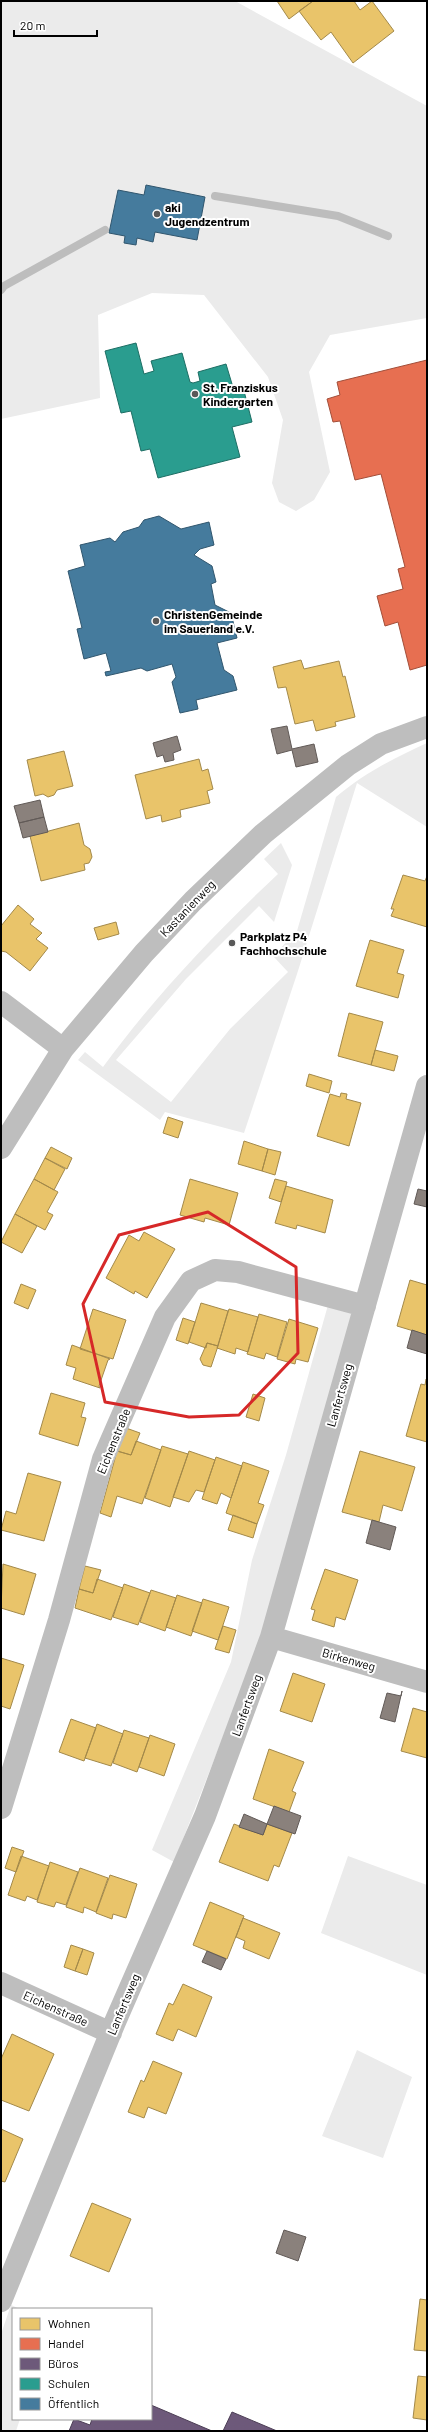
<svg xmlns="http://www.w3.org/2000/svg" width="428" height="2432" viewBox="0 0 428 2432" font-family="Barlow,sans-serif">
  <style>
    .green { fill: #ebebeb }
    .homes { fill: #e9c46a; stroke: #a3894a }
    .shops { fill: #e76f51; stroke: #a24e39 }
    .offices { fill: #6d597a; stroke: #4c3e55 }
    .schools { fill: #2a9d8f; stroke: #1d6e64 }
    .public { fill: #457b9d; stroke: #30566e }
    .industry { fill: #8a817c; stroke: #615a57 }
    .lines { fill: none; stroke-linecap: round; stroke-linejoin: round }
    .stream { stroke: #bdbdbd; stroke-width: 8 }
    .minor { stroke: #bebebe; stroke-width: 22 }
    .marked { fill: none; stroke: #d62828; stroke-width: 3; stroke-linejoin: round }
    .poi-dot { fill: #595959; stroke: #fff; stroke-width: 1.5 }
    .labels { text-anchor: middle; dominant-baseline: central; stroke-width: 4; stroke-linejoin: round; paint-order: stroke }
    .poi-label { font-size: 12px; font-weight: bold; fill: #000; stroke: #fff; text-anchor: start }
    .street-label { font-size: 12px; fill: #000; stroke: #fff }
  </style>
  <rect width="100%" height="100%" fill="#fff"/>
  <path class="green" d="M1,1H235L427,106V318L330,335L309,372L330,472L314,500L296,511L279,502L272,483L283,420L268,377L204,295L152,293L98,315L100,398L1,419Z
    M427,743V827L357,783L297,974L244,1133L165,1112L160,1120L78,1060L85,1052L103,1067C155,996 214,934 278,874L264,859L281,843L292,865L274,922L259,906L186,979L116,1060L171,1102L230,1029L288,972L273,956L297,931L336,797C363,774 394,758 427,743Z
    M328,1305L355,1313L261,1640L174,1862L152,1850L231,1662L252,1560L286,1455Z
    M348,1856L427,1885V1975L321,1933Z
    M357,2050L412,2077L383,2158L322,2136Z
    M11,2305L20,2309H13V2419H20L16,2431H1V2334Z"/>
  <path class="homes" d="M277,1H313L289,19Z
    M313,1H354L360,10L372,1L394,31L353,63L331,32L321,40L299,11Z
    M301,660L304,669L339,661L343,677L345,676L355,717L335,722L336,726L316,731L313,720L295,724L286,687L278,688L273,667Z
    M64,751L73,786L57,790L54,795L48,797L43,794L35,796L27,760Z
    M199,759L202,771L208,769L213,789L207,791L210,803L180,810L181,817L162,822L161,815L146,819L135,775Z
    M79,823L84,845L90,849L92,857L89,863L84,864L85,870L41,881L30,836Z
    M403,875L425,881L427,876V927L391,916L394,909H391Z
    M18,905L34,919L30,924L42,933L36,939L48,948L30,971L6,952L1,951V926Z
    M116,922L119,934L98,940L94,928Z
    M370,940L404,950L397,973L404,975L398,998L356,986Z
    M349,1013L383,1022L371,1065L338,1056Z
    M375,1050L398,1056L394,1071L371,1065Z
    M309,1074L332,1081L329,1093L306,1086Z
    M341,1093L347,1094L346,1099L361,1103L349,1146L317,1136L330,1094L340,1097Z
    M168,1117L183,1122L178,1138L163,1133Z
    M244,1141L268,1149L262,1171L238,1164Z
    M51,1147L72,1158L67,1169L45,1158Z
    M268,1149L281,1152L275,1175L262,1171Z
    M45,1158L65,1169L54,1190L34,1179Z
    M34,1179L58,1192L47,1212L53,1215L45,1230L15,1214Z
    M190,1179L238,1193L229,1225L205,1218L204,1222L180,1215Z
    M275,1179L287,1182L281,1202L269,1198Z
    M286,1186L333,1200L325,1233L297,1225L296,1229L275,1223Z
    M15,1214L37,1226L22,1253L1,1242Z
    M144,1232L175,1249L147,1298L135,1291L134,1294L106,1278L129,1235L139,1241Z
    M410,1280L427,1285V1335L397,1326Z
    M21,1284L36,1290L28,1309L14,1303Z
    M201,1303L228,1311L218,1346L207,1343L206,1348L189,1342Z
    M93,1309L126,1320L113,1359L80,1349Z
    M229,1309L258,1317L248,1352L236,1348L235,1354L217,1348Z
    M259,1314L287,1322L277,1357L266,1353L264,1359L247,1354Z
    M183,1318L195,1322L188,1344L176,1340Z
    M289,1319L318,1328L308,1362L296,1359L295,1364L277,1359Z
    M207,1343L218,1346L211,1367L203,1365L200,1359Z
    M72,1345L110,1359L108,1360L99,1386L100,1388L73,1379L76,1368L66,1365Z
    M426,1379H427V1442L406,1436L421,1384L425,1385Z
    M51,1393L85,1403L81,1417L86,1418L78,1446L39,1434Z
    M253,1394L265,1398L259,1421L246,1417Z
    M126,1428L140,1433L131,1455L117,1451Z
    M136,1441L161,1450L142,1504L117,1496L111,1517L100,1513L117,1451L131,1455Z
    M162,1446L188,1454L170,1507L145,1498Z
    M189,1451L215,1460L204,1492L196,1490L189,1502L173,1497Z
    M360,1451L415,1467L402,1511L383,1505L379,1522L342,1512Z
    M216,1457L242,1466L231,1498L221,1493L217,1504L202,1499Z
    M243,1462L269,1471L258,1503L264,1505L257,1524L226,1513Z
    M28,1473L61,1482L44,1541L1,1530L6,1511L16,1514Z
    M233,1515L257,1524L253,1538L228,1530Z
    M3,1564L36,1574L24,1615L1,1608Z
    M85,1566L101,1570L93,1593L79,1589Z
    M325,1569L358,1580L345,1620L336,1617L334,1627L312,1620L315,1610L311,1609Z
    M97,1579L123,1588L111,1620L75,1608L79,1589L93,1593Z
    M124,1584L150,1593L138,1625L113,1617Z
    M151,1590L176,1598L165,1631L140,1622Z
    M177,1595L202,1603L191,1636L166,1627Z
    M203,1599L229,1607L218,1640L192,1631Z
    M223,1626L236,1630L229,1653L215,1649Z
    M1,1658L24,1665L10,1709L1,1706Z
    M293,1673L325,1684L312,1722L280,1711Z
    M413,1708L427,1712V1758L401,1751Z
    M71,1719L96,1728L84,1761L59,1752Z
    M97,1724L123,1734L111,1766L85,1758Z
    M124,1730L149,1738L137,1772L113,1763Z
    M150,1735L175,1744L164,1776L139,1767Z
    M269,1749L304,1762L292,1791L296,1793L289,1812L253,1799Z
    M234,1824L263,1835L267,1824L292,1833L279,1867L274,1865L268,1881L219,1862Z
    M12,1847L24,1851L16,1872L5,1868Z
    M21,1856L49,1866L37,1900L27,1896L25,1901L8,1895Z
    M50,1862L78,1872L66,1905L56,1902L54,1907L37,1902Z
    M80,1868L108,1878L96,1912L84,1907L83,1913L66,1907Z
    M110,1875L137,1884L126,1918L113,1914L112,1919L96,1913Z
    M210,1902L244,1916L227,1959L193,1945Z
    M243,1918L280,1933L269,1959L243,1948L245,1941L236,1937Z
    M71,1945L83,1949L75,1971L64,1967Z
    M83,1949L94,1953L87,1975L75,1971Z
    M183,1984L212,1997L196,2037L178,2029L173,2041L156,2034L169,2003L173,2005Z
    M12,2034L54,2054L29,2111L1,2100V2059Z
    M153,2061L182,2073L166,2114L148,2107L144,2118L128,2112L141,2080L144,2082Z
    M1,2129L23,2139L5,2182L1,2181Z
    M92,2203L131,2219L109,2272L70,2256Z
    M420,2299L427,2300V2351L414,2350Z
    M418,2376L427,2377V2420L413,2418Z"/>
  <path class="shops" d="M427,360V665L410,670L398,622L385,626L377,596L403,589L398,569L405,567L381,474L355,480L340,421L333,422L327,399L340,395L337,382Z"/>
  <path class="offices" d="M151,2405L212,2431H69L74,2419L90,2425L92,2419H151Z
    M232,2412L277,2431H223Z"/>
  <path class="schools" d="M136,343L144,374L154,371L151,361L182,353L190,382L193,383L200,381L198,372L226,364L235,394L244,391L252,422L232,427L240,457L158,478L150,449L141,451L131,411L121,413L105,351Z"/>
  <path class="public" d="M146,185L205,197L197,240L155,232L153,242L137,238L136,245L124,243L125,236L109,233L118,190L144,195Z
    M159,516L181,529L209,522L214,545L200,549L194,555L212,566L216,582L211,584L215,605L231,613L237,638L217,643L224,670L233,676L237,690L196,700L198,709L180,713L172,682L176,677L172,664L147,671L141,668L106,676L105,672L111,671L106,653L84,659L77,629L82,628L68,571L85,566L80,545L110,538L115,542L123,532L139,527L144,520Z"/>
  <path class="industry" d="M287,726L292,749L314,744L318,762L296,767L292,750L277,754L271,729Z
    M177,736L181,750L173,753L174,760L165,762L163,755L157,757L153,743Z
    M40,800L44,817L19,823L14,806Z
    M44,817L48,832L23,838L19,823Z
    M418,1189L427,1191V1207L414,1204Z
    M412,1330L427,1335V1354L407,1348Z
    M372,1520L396,1527L390,1550L366,1543Z
    M402,1691L395,1722L380,1718L387,1693L401,1696Z
    M274,1806L301,1816L295,1834L267,1824Z
    M244,1814L267,1824L263,1835L239,1827Z
    M207,1951L226,1959L221,1970L202,1962Z
    M284,2230L306,2237L298,2261L276,2253Z"/>
  <g class="lines">
    <path class="stream" d="M215,196L338,216L388,236
      M1,290L4,286L105,230"/>
    <path class="minor" d="M1,1002L63,1049
      M1,1148L63,1049L144,953L193,901L263,834L348,765L381,744L427,727
      M271,1637L427,1682
      M1,1808L59,1620L103,1459L165,1317L191,1281L215,1270L238,1272L365,1306
      M1,1983L111,2033
      M1,2301L115,2022L205,1816L271,1637L427,1086"/>
  </g>
  <path class="marked" d="M208,1212L296,1267L298,1353L239,1415L189,1417L105,1402L83,1304L119,1235Z"/>
  <g class="poi-dot">
    <circle cx="157" cy="214" r="4"/>
    <circle cx="195" cy="394" r="4"/>
    <circle cx="156" cy="621" r="4"/>
    <circle cx="232" cy="943" r="4"/>
  </g>
  <g class="labels">
    <g class="poi-label">
      <text x="165" y="207">aki<tspan x="165" dy="14">Jugendzentrum</tspan></text>
      <text x="203" y="387">St. Franziskus<tspan x="203" dy="14">Kindergarten</tspan></text>
      <text x="164" y="614">ChristenGemeinde<tspan x="164" dy="14">im Sauerland e.V.</tspan></text>
      <text x="240" y="936">Parkplatz P4<tspan x="240" dy="14">Fachhochschule</tspan></text>
    </g>
    <g class="street-label">
      <text transform="translate(187 908) rotate(-46)">Kastanienweg</text>
      <text transform="translate(339 1395) rotate(-74)">Lanfertsweg</text>
      <text transform="translate(113 1441) rotate(-68)">Eichenstraße</text>
      <text transform="translate(349 1659) rotate(16)">Birkenweg</text>
      <text transform="translate(246 1705) rotate(-70)">Lanfertsweg</text>
      <text transform="translate(123 2004) rotate(-67)">Lanfertsweg</text>
      <text transform="translate(56 2008) rotate(24)">Eichenstraße</text>
    </g>
  </g>
  <rect width="428" height="2432" fill="none" stroke="#000000" stroke-width="4"/>
  <rect x="12" y="2308" width="140" height="112" fill="#ffffff" stroke="#999999"/>
  <rect x="20" y="2318" width="20" height="12" fill="#e9c46a" stroke="#999999"/>
  <text x="48" y="2328" font-size="12" fill="#000000">Wohnen</text>
  <rect x="20" y="2338" width="20" height="12" fill="#e76f51" stroke="#999999"/>
  <text x="48" y="2348" font-size="12" fill="#000000">Handel</text>
  <rect x="20" y="2358" width="20" height="12" fill="#6d597a" stroke="#999999"/>
  <text x="48" y="2368" font-size="12" fill="#000000">Büros</text>
  <rect x="20" y="2378" width="20" height="12" fill="#2a9d8f" stroke="#999999"/>
  <text x="48" y="2388" font-size="12" fill="#000000">Schulen</text>
  <rect x="20" y="2398" width="20" height="12" fill="#457b9d" stroke="#999999"/>
  <text x="48" y="2408" font-size="12" fill="#000000">Öffentlich</text>
  <path d="M14 30v6h83v-6" fill="none" stroke="#000000" stroke-width="2"/>
  <text x="20" y="30" font-size="12" fill="#000000" stroke="#ffffff" stroke-width="3" paint-order="stroke">20 m</text>
</svg>
